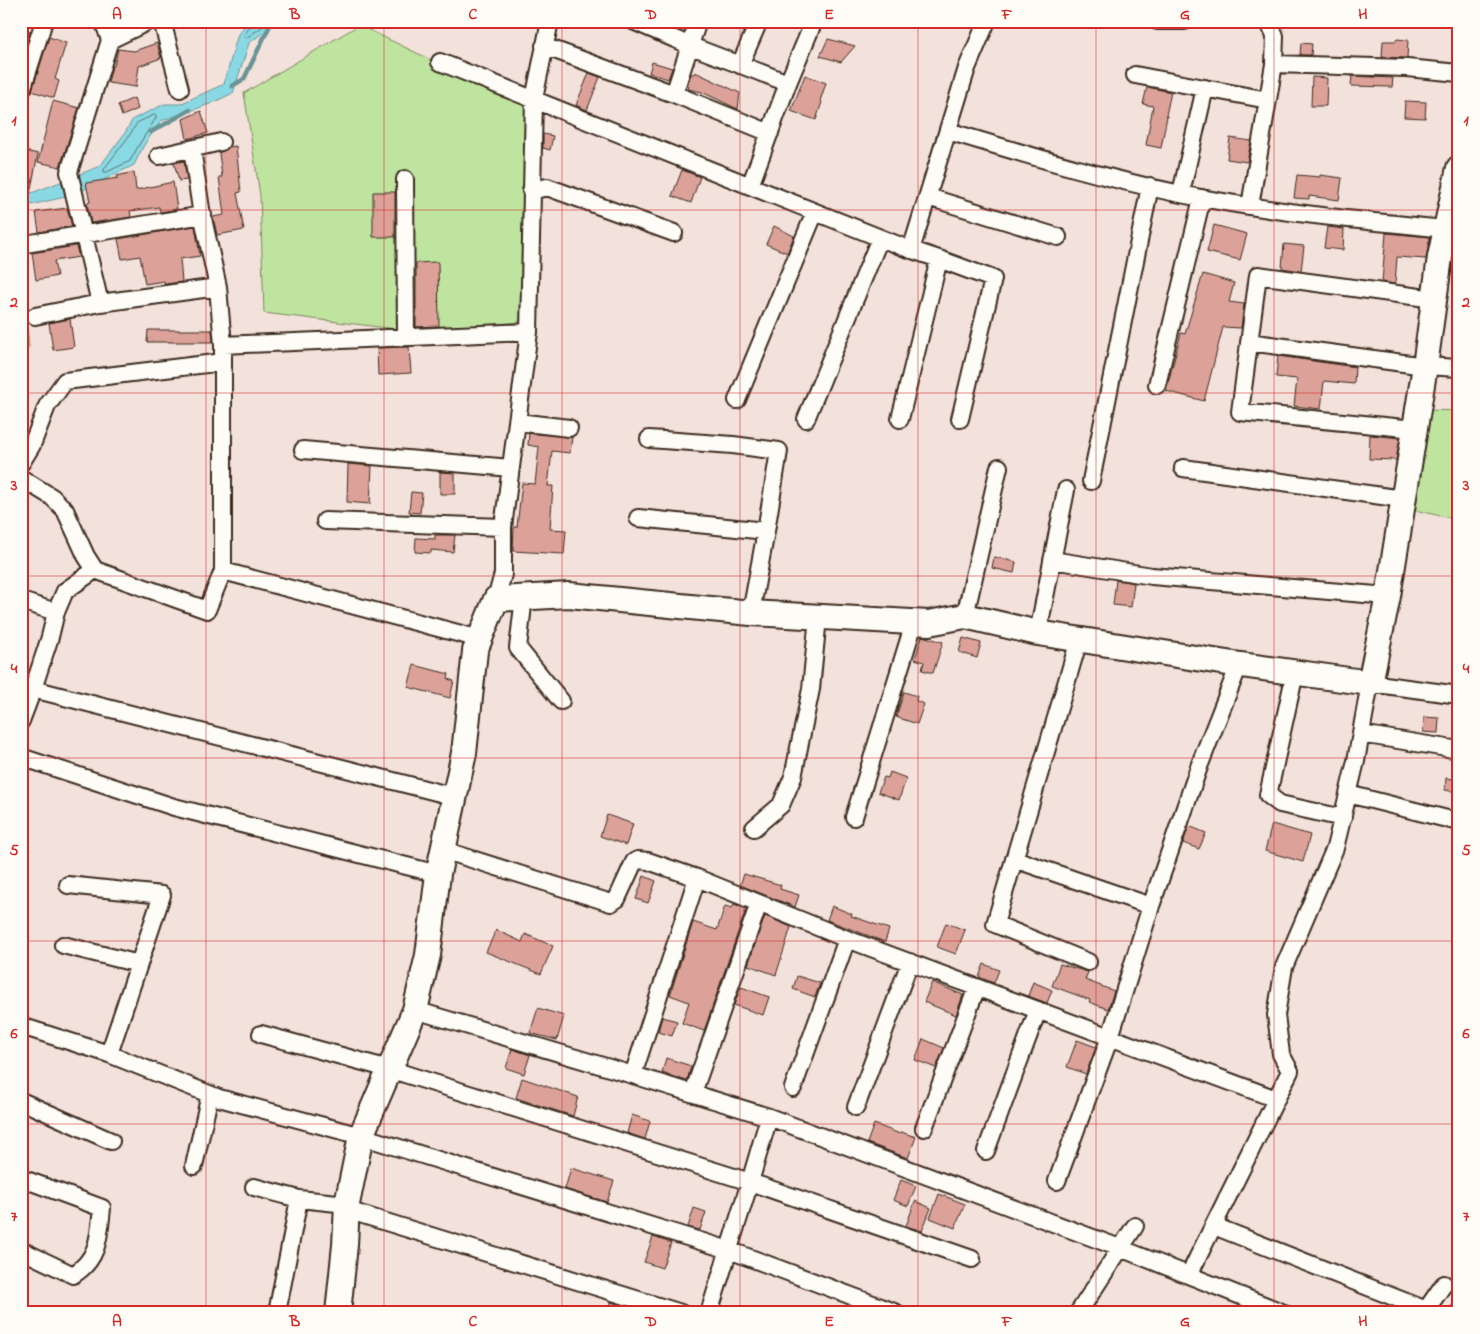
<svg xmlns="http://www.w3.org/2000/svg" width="1480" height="1334" viewBox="0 0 1480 1334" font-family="'Indie Flower',sans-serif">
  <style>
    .green { fill: #bee49f; stroke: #7c875e }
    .water { fill: #89d9e4; stroke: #6a9395 }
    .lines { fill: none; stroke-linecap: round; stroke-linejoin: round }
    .shore { stroke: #5a706d; stroke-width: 1 }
    .stream { stroke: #6a9395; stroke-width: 4.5 }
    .building { fill: #dca29a; stroke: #3b2a1e }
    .street-casing { stroke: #3b2a1e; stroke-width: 20 }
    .secondary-casing { stroke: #3b2a1e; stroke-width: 28 }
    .street { stroke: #fdfcf7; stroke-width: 16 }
    .secondary { stroke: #fdfcf7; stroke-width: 24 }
    .grid { fill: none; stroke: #d62828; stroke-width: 1; stroke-opacity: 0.55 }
    .neatline { fill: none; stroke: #d62828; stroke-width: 2 }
    .grid-label { font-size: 16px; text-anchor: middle; font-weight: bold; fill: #d62828 }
  </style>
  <rect width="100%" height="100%" fill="#f3e1db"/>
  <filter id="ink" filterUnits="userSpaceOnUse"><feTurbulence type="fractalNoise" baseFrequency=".02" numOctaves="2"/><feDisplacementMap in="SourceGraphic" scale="10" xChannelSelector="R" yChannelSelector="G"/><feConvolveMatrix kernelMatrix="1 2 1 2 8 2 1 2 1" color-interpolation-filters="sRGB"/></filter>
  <g filter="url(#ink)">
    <path class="green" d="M359,25L528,107L520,322L421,332L264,313L260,195L244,93Z
      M21,261L29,347L21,353Z
      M1429,410L1459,411V520L1414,510Z"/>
    <path class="water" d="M249,21H279L249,43L233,93L210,104L161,121L144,145L134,165L81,191L78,175L100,166L125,133L133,119L165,104H180L224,84L238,34Z
      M63,181L65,197L26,206L21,197Z"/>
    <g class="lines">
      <path class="shore" d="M252,21L251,26L244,35L246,38L271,21
        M154,115H156V118L140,143L130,161L107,172H104V169L129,136L137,123Z"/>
      <path class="stream" d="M232,86L244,79L272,21
        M151,132L190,110"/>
    </g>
    <path class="building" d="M21,28L30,31L21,59Z
      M49,37L66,43L55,79L59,81L54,98L32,91Z
      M828,39L855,46L841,62L820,56Z
      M1396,39L1408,40L1407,58L1382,57L1383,41H1396Z
      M157,43L161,58L139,66L136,87L108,83L112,66H114L118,49L134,51Z
      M1301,43L1312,44L1311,55H1300Z
      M652,62L672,68L668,79L649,73Z
      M695,72L740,93L738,109L702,92L688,89L689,86H687L691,74H694Z
      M589,73L600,77L587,110L576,105Z
      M805,75L826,83L820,101L822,102L816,120L791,111Z
      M1352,76L1393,78L1392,87L1351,86Z
      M1312,77L1327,78L1326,106H1311Z
      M1147,87L1171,92L1166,115L1167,116L1161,148L1146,145L1153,106L1143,104Z
      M134,98L138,109L122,116L118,105Z
      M53,101L79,108L60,167L38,162Z
      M1405,101L1426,102L1425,118L1404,117Z
      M201,111L208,133L187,139L183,119Z
      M543,134L553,136L550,150L543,148Z
      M1230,138L1251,141L1247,162L1227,159Z
      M236,146L241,192L237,193L244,230L217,235L213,217L224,215L219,177H222L219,153L229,147Z
      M21,150L38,154L27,208H21Z
      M184,161L187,180L179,181L174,163Z
      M682,170L700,177L691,203L672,196Z
      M134,172L136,190L173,182L177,209L160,212L159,207L130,211L131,217L91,223L87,203L90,202L86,183L118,178L117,176Z
      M1297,175L1320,177V175L1342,178L1339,200L1309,196V199L1294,198Z
      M373,192H395V237H373Z
      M67,208L72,226L39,232L36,212Z
      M1214,225L1247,234L1240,260L1207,252Z
      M195,226L200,256L180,259L182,282L165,284L164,281L145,284L140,256L122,259L118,239Z
      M774,226L794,236L787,253L766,244Z
      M1327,227L1344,229L1343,250L1324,248Z
      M1386,233L1430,237L1426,259L1397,257L1395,284L1382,282Z
      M1459,235V273L1452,272Z
      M1284,244L1304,246L1301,271L1282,268Z
      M76,246L79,257L54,261L57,276L36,280L32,253Z
      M438,262L439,326L416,327V263Z
      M1203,274L1234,283L1229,302L1244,304L1241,328L1223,327L1204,401L1166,391L1181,333L1185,334Z
      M70,319L74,347L53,350L49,323Z
      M148,330H212L213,342H147Z
      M409,347L411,373L378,375L377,348Z
      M1278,356L1355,367L1354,384L1324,381L1321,409L1294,406L1297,379L1276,377Z
      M529,433L572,437L570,453L552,451L548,486H553L550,529L566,530L564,554L513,551L514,527H517L522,483L535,484L539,447L528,445Z
      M1370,435L1400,438L1396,460L1369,459Z
      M348,464L372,466L370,504L347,502Z
      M440,472L455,473V494H440Z
      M411,492L422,493L420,513L409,512Z
      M435,535H455L453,552L431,550V553L415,552L416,538L435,539Z
      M994,557L1016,562L1014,573L992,568Z
      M1116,580L1134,583L1131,607L1113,605Z
      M922,636L943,642L933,673L922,670L924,662L915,659Z
      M963,638L981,643L977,658L959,652Z
      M414,665L449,674L448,679L454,681L450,698L408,687Z
      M904,692L917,696L916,701L924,704L917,724L896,717Z
      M1424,717L1439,718L1438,733L1423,732Z
      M890,772L906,778L899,800L878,792L884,777L888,778Z
      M1446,778L1459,780L1458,792L1445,790Z
      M607,815L633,824L626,845L600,836Z
      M1272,824L1310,835L1303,862L1265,851Z
      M1189,826L1206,833L1199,849L1183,843Z
      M744,874L781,885L780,889L799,895L795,907L740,885Z
      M644,876L656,881L648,903L636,899Z
      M734,904L746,909L704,1031L682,1023L689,1002L670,995L693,922L717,930L725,906L732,908Z
      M832,906L852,914L851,916L889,929L885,942L827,920Z
      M765,916L791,927L776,975L748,965Z
      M946,923L965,930L956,954L937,947Z
      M496,930L522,942L525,934L553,946L541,974L486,952Z
      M984,964L999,970L994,983L979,977Z
      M1060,964L1088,972L1085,980L1114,991L1108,1009L1089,1002L1090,1000L1052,986Z
      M797,976L820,983L815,997L793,989Z
      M932,982L963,995L956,1015L924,1002Z
      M1033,982L1052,990L1047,1003L1028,996Z
      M741,987L769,997L763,1015L734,1005Z
      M538,1008L564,1016L557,1040L530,1033Z
      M662,1017L677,1021L672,1036L658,1032Z
      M923,1039L944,1048L936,1068L915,1060Z
      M1077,1040L1096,1047L1086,1074L1067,1067Z
      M512,1049L530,1055L524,1074L506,1068Z
      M666,1058L691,1066L687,1081L662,1073Z
      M522,1078L578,1097L573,1116L516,1098Z
      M632,1115L650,1121L645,1139L627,1133Z
      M874,1124L900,1134L901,1132L916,1137L908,1158L867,1143Z
      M571,1168L614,1181L607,1202L565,1189Z
      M901,1180L916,1186L908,1206L893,1200Z
      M939,1194L965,1204L955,1228L930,1218Z
      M915,1201L931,1208L922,1231L906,1226Z
      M694,1208L706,1212L700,1230L688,1227Z
      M653,1237L671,1243L662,1268L644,1262Z
      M611,1302L646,1313H608Z"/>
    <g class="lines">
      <defs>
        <path id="street" d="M101,21L104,23L110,40
          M162,21L180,89
          M633,21L691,46L788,83L750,186
          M1157,21H1185
          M110,40L149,21
          M544,46L674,94L770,133
          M440,62L903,247L939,259L900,419
          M1274,64L1407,68L1459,73
          M740,65L759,21
          M1135,75L1268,100
          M788,83L814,21
          M21,93L44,21
          M674,94L698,21
          M948,131C1031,156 1116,182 1201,198C1282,213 1364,221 1446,229
          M192,149L201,209L218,287L223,345V571L480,639
          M159,156L221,142
          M405,179L406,337
          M531,191L547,187L674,233
          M1181,193L1205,88
          M928,197L1058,237
          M1250,206L1274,64L1275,36L1268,21
          M25,244L203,215
          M911,250L967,68L987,21
          M939,259L993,279L960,419
          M100,303L69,172L110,40
          M35,316L100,303L218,287
          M1249,342L1425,366L1459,368
          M223,345L529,332
          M1157,385L1202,198
          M737,400L815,212
          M806,419L880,238
          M517,422L569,428
          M1415,429L1240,412L1258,275L1434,299
          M649,439L733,445L779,451L766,531
          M303,450L511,468
          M21,463L32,445L47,406L65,381L223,362
          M1183,468L1403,499
          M21,478L52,497L65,510L86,556L95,570L207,610L223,571
          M1091,481L1150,186
          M638,518L766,531L751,613
          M325,521L503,527
          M1052,560L1152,576L1388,596
          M524,597L518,648L561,701
          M496,599L503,574V527L529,332L534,99L550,21
          M21,601L56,612
          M965,616L999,467
          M1038,633L1066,490
          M1079,640L995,924L1088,962
          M1295,673L1268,795L1280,804L1343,818
          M21,684L33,689L50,637L56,612L65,591L95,570
          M21,721L33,689L456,797
          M1361,734L1459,750
          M21,757L174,807L438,874
          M1348,794L1459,822
          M854,817L914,623
          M754,828L781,805L793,777L811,689L818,617
          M443,850L611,903L617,899L634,862L638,860L648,861L697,878L847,939L1276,1099
          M1014,859L1151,906
          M697,878L633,1075L769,1117L1120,1248L1284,1313
          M68,885L162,895L109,1054
          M63,945L139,964
          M415,1010L633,1075
          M21,1026L109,1054L219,1098L361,1136L729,1250L897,1313
          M261,1034L389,1069L750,1182L972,1259
          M793,1088L847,939
          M693,1093L759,903
          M21,1101L111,1141
          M856,1107L910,962
          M924,1128L977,987
          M986,1151L1038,1010
          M194,1166L210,1094
          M21,1178L102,1208C99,1236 99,1259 73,1275L21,1250
          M1057,1181L1110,1037L1151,906L1200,764L1239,665
          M254,1187L299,1199L347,1204
          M347,1210L681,1313
          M1214,1226L1434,1313
          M1189,1275L1290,1071L1281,1054L1276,1015L1284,967L1335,848L1356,761L1370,683L1459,695
          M277,1313L299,1199
          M709,1313L750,1182L769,1117
          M1078,1313L1135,1226
          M1424,1313L1444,1284
          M1458,1313L1459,1312"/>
        <path id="secondary" d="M338,1313L345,1245L347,1204L361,1136L415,1010L428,955L438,874L464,753L475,651L496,599L569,595L751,613L929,623L965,616L1038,633L1227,663L1370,683L1388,596L1425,366L1440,257L1459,168"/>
      </defs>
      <use href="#street" class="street-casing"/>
      <use href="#secondary" class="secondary-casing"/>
      <use href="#street" class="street"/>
      <use href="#secondary" class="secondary"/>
    </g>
  </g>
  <path class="grid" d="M206,21V1313M384,21V1313M562,21V1313M740,21V1313M918,21V1313M1096,21V1313M1274,21V1313M21,210H1459M21,393H1459M21,576H1459M21,758H1459M21,941H1459M21,1124H1459"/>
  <rect width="1480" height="1334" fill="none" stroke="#fdfcf7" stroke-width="55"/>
  <rect x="28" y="28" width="1424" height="1278" class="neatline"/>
  <g class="grid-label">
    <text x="117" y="19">A</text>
    <text x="295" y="19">B</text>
    <text x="473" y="19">C</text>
    <text x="651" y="19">D</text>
    <text x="829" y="19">E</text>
    <text x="1007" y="19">F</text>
    <text x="1185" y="19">G</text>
    <text x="1363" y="19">H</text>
    <text x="14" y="125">1</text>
    <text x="1466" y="125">1</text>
    <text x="14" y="307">2</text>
    <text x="1466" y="307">2</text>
    <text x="14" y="490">3</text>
    <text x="1466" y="490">3</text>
    <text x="14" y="673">4</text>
    <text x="1466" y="673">4</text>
    <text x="14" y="855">5</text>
    <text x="1466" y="855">5</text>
    <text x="14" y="1038">6</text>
    <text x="1466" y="1038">6</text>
    <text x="14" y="1221">7</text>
    <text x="1466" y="1221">7</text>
    <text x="117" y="1326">A</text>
    <text x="295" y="1326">B</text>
    <text x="473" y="1326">C</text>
    <text x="651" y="1326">D</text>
    <text x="829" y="1326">E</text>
    <text x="1007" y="1326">F</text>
    <text x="1185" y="1326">G</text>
    <text x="1363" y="1326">H</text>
  </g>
</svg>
